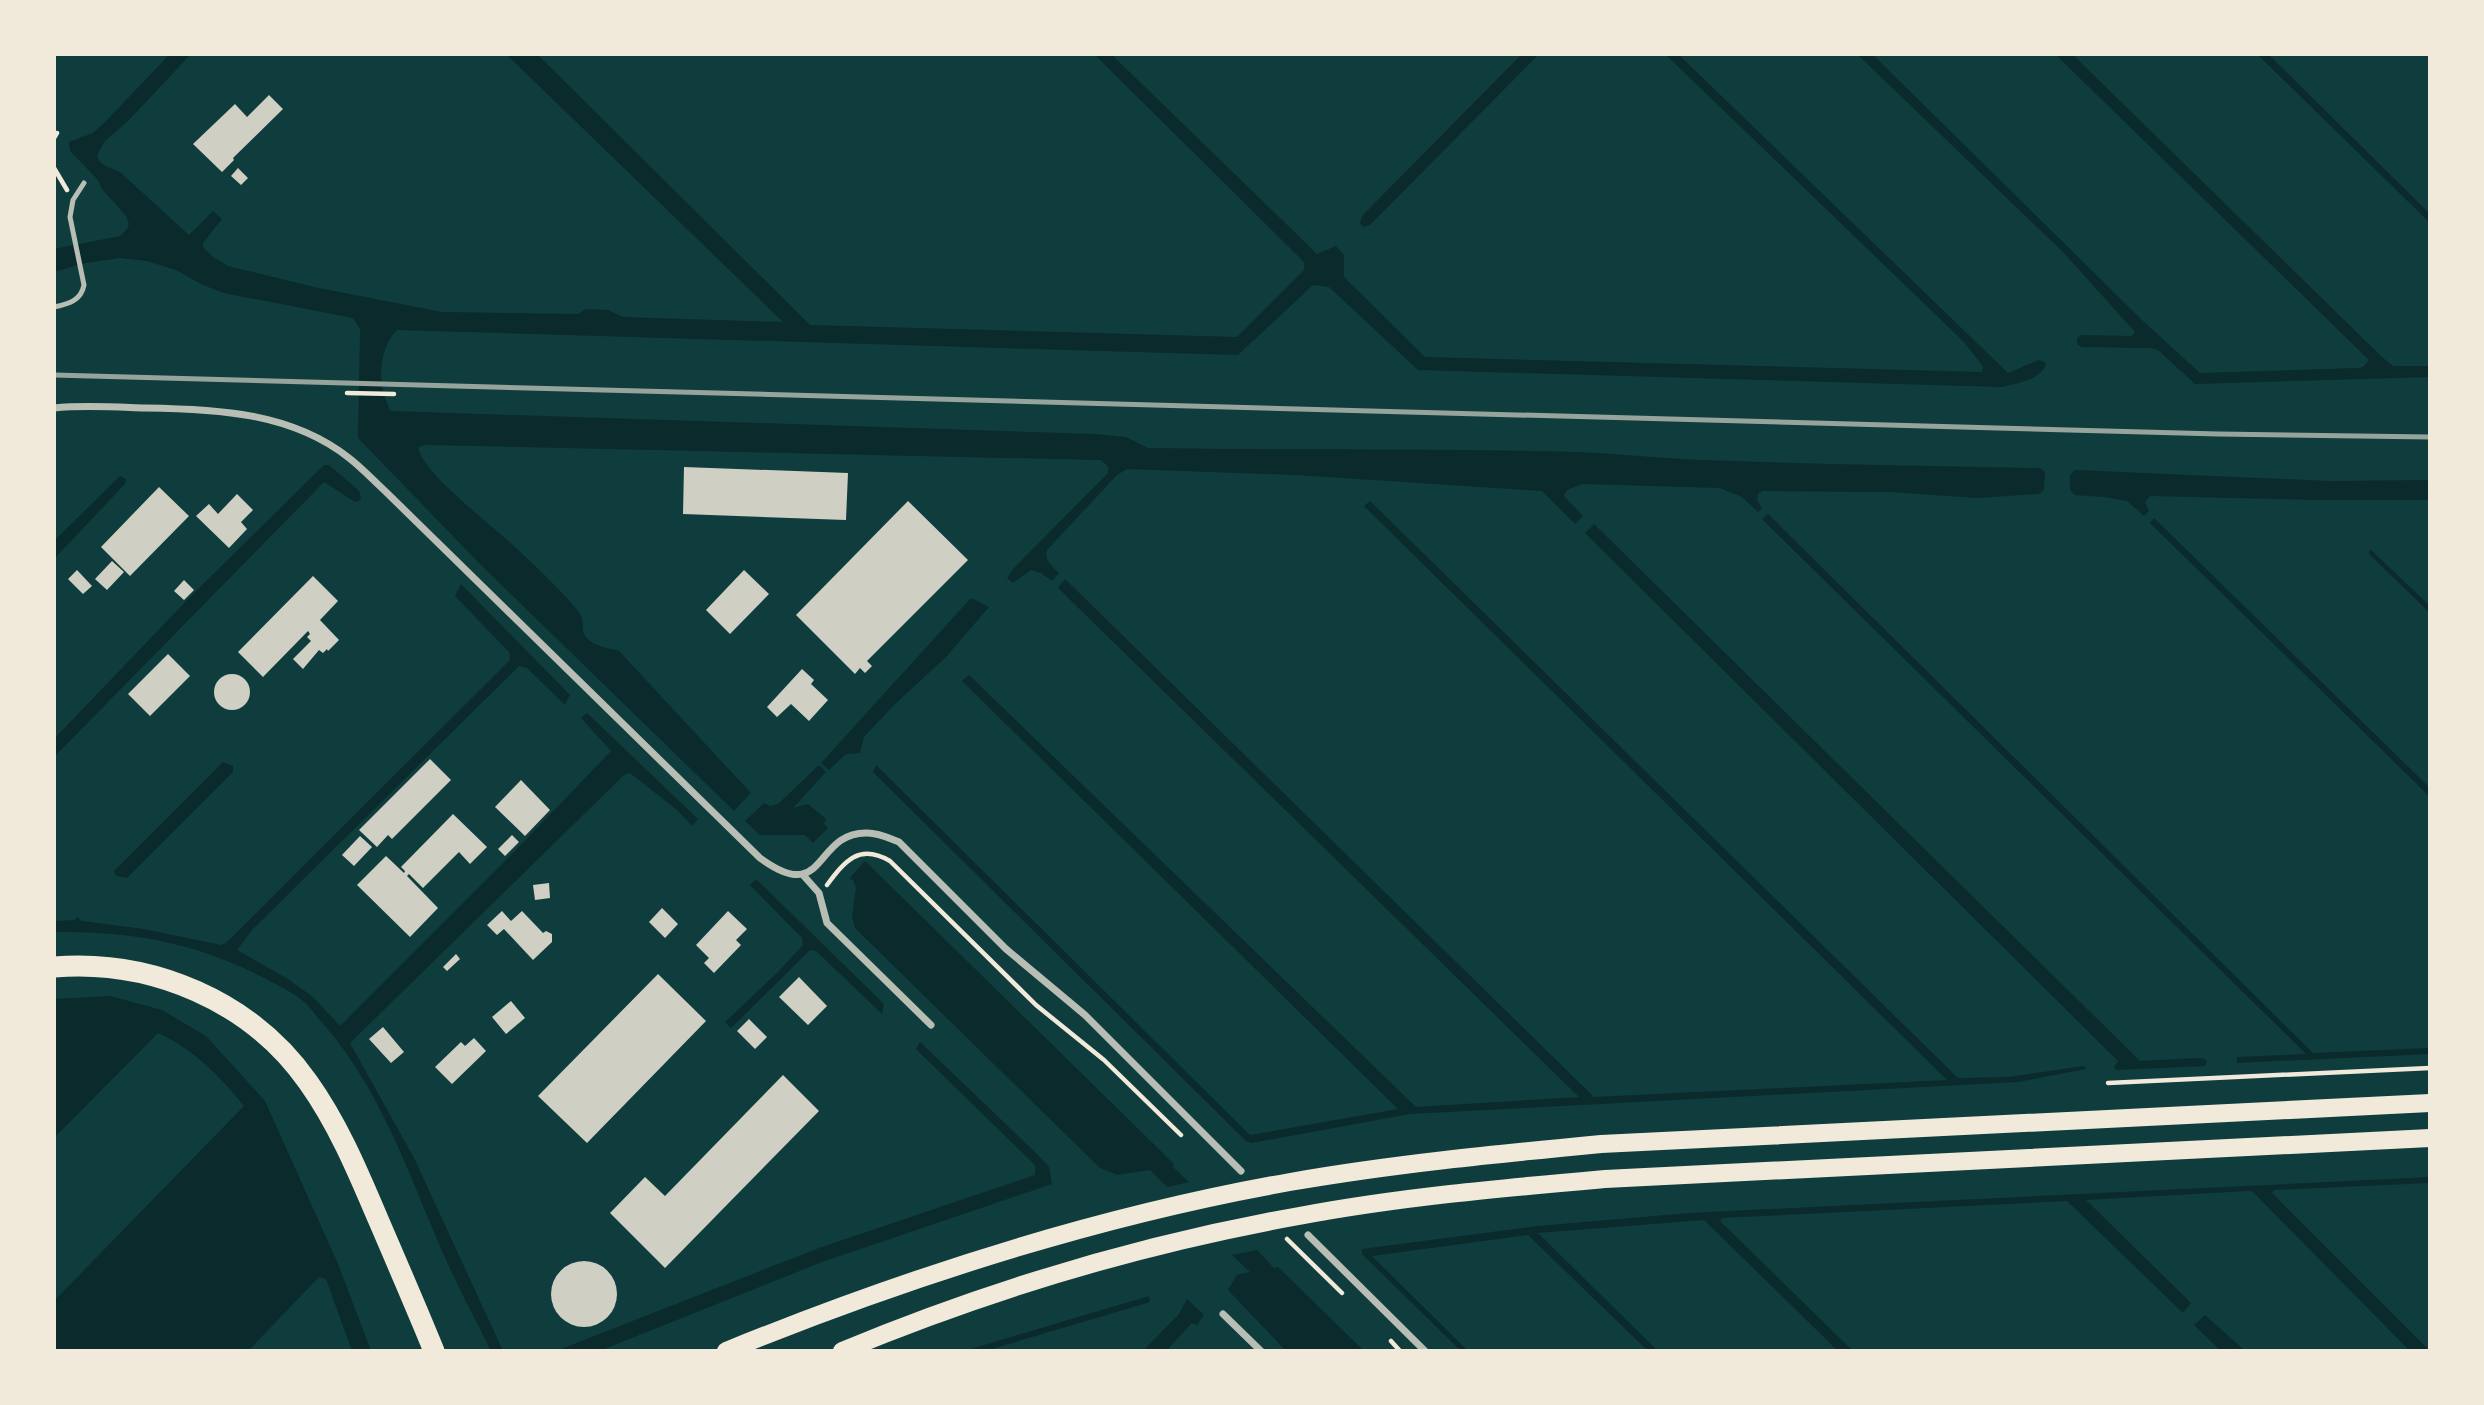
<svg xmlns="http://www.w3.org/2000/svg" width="2484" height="1405" viewBox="0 0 2484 1405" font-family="Rubik,sans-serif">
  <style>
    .water { fill: #0a2a2b }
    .building { fill: #cfcfc3 }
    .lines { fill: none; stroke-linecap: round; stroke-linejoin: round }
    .path { stroke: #f1e9da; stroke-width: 4.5 }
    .service { stroke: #b8beb3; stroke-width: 5 }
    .minor { stroke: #b8beb3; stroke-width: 7 }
    .primary { stroke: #f1e9da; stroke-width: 18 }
    .motorway { stroke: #f1e9da; stroke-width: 21 }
    .rail { stroke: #97a49c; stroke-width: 5 }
  </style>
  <rect width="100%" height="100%" fill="#0f3d3e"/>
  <path class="water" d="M170,54H191L127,122L105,141L97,155C100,168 112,167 121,173L189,235L213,211L222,219L203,243V247L213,257L228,266L314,287L442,312L578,314L586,309L608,310L623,317L783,322L506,54H537L810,325L1237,337L1304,270V262L1094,54H1111L1317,254L1336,246L1344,255V277L1425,357L1982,372L1983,366L1964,342L1665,54H1678L2008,373L2039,360L2046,363C2043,380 2016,383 2002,387L1418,370L1329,287L1313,285L1238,355L397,330C377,350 377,388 391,411L1095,434L1126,437L1148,448C1291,450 1433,448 1576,452C1618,454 1660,458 1702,460C1815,464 1927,466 2040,468L2045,472L2044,490L2039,494L1977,498L1890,492L1762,491L1758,494L1757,500L1762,508L1758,512L1742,497L1720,488L1582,484L1567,490L1564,496L1583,516L1575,524L1542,491L1296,475L1127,469L1117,475L1047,550C1044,561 1052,566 1059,573L1052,581L1041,573L1031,570L1013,583L1007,578L1014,568L1108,473V466L1101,460L426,445L418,447C421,472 494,527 514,546C527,558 575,603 581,616C585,626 580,633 589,640C596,647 609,648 619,651L751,793L734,811L480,564L358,438L360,329L353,318L224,293L203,285L176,270L147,261L120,258L86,263L54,272V249L120,236L127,229L129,224L126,216L102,189L98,180L70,151L69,142L93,133L105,122Z
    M1522,54H1539L1370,225L1363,227L1360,223L1362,216Z
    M1857,54H1872L2142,320L2200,373L2357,368L2363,367L2369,360L2055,54H2072L2382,357L2393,366H2430V377L2195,384L2158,350L2150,348L2082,347L2077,344V338L2081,335L2132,336L2135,332L2063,252Z
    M2257,54H2268L2430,214V223Z
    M324,465H329L357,489L360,493L361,500L355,502L324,482L54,757V739L190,597Z
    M2075,470L2330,481L2430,480V500H2320L2150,496L2145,502L2149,511L2144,516L2127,501L2104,497L2075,495L2070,490V475Z
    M120,476L126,479L125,484L54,559V541Z
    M1370,501L1958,1078L2008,1077L2084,1066L2086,1069L2018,1082L1410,1114L1252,1143L1246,1141L873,772L876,765L1250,1135L1398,1109L962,681L969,675L1416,1107L1579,1097L1058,588L1065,579L1594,1097L1947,1080L1364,506Z
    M1768,514L2313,1053L2430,1048V1054L2237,1063V1057L2306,1054L1762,519Z
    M2154,518L2430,788V797L2150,523Z
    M1594,524L2140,1061L2197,1058L2205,1059L2207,1062L2205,1066L2116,1070L2114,1067L2118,1061L1585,533Z
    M2370,549L2430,606V613L2369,554Z
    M461,584L570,695L565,705L527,668L519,666L252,930L237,950L288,979L313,997L340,1026L516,850L611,751L581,718L587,713L698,819L692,826L677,810L630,773L624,775L350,1043L414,1158L503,1351H491C479,1326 465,1301 453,1275C414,1191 387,1098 325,1026C318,1019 312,1009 304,1002C293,992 277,985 264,978C195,942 131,931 54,932V921L75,920L77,917L82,921L144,929L221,945L226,943L510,660L509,652L455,596Z
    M971,598L989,607L946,657L893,706L864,737L860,753L846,754L829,770L821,763Z
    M223,762L233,766V772L127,878L116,876L114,871Z
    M819,765L826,772L793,808L808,804L826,819L824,824L828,828L813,843L805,835H760L745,821L764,803L770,806L778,804Z
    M865,861L1175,1165L1172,1166L1189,1182L1167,1187L1150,1170L1117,1175L1100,1168L855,928L852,917L856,888L853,880L849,879Z
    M756,879L884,1004L882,1014L816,951L810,950L731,1028L725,1022L778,972L803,945L802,938L750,885Z
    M110,996L162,1010L206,1036L265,1101L338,1264L371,1351H352L326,1279L319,1277L248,1351H54V1301L244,1106C221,1077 192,1048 158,1033L54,1138V999Z
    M920,1042L1037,1154L1049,1167L1052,1184L822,1262L599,1351H556L819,1248L1035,1175V1165L916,1049Z
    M2430,1177V1183L2274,1190L2272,1193L2430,1351H2410L2253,1192L2249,1191L2086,1200L2191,1303L2183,1313L2067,1201L1722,1218L1720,1221L1853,1351H1838L1704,1220L1538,1233L1658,1351H1648L1528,1235L1372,1256L1468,1351H1461L1362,1254V1249L1538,1226L1689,1213Z
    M1257,1250L1274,1268L1278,1267L1364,1351H1286L1228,1290L1237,1275L1250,1272L1232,1255Z
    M1149,1296L1150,1302L985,1351H964Z
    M1187,1299L1204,1315L1197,1325L1192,1323L1166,1351H1143L1179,1314Z
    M2205,1315L2242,1348V1351H2221L2194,1325Z"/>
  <path class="building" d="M269,95L283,109L233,158L234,160L222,172L193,144L235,104L247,117Z
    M238,168L248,178L241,185L231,176Z
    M684,467L848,473L846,520L683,514Z
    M159,487L189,516L130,576L101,547Z
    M237,494L253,510L241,522L247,529L229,548L196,516L209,504L218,514Z
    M908,501L968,560L867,661L872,666L865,673L860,668L855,674L796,615Z
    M112,561L124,572L107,590L95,579Z
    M77,570L92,586L83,594L68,579Z
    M744,570L769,594L730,634L706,610Z
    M313,576L338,601L320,620L339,640L328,651L327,649L323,653L319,650L303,669L293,659L311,641L307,637L310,634L308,631L263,677L238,652Z
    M184,580L194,590L184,600L174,591Z
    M168,654L190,676L150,716L128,694Z
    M802,669L814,680L811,684L828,700L809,721L791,704L777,717L767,707Z
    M214 692a18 18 0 1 1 36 0a18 18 0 1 1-36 0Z
    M430,759L451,780L392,839L388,835L377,847L359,830Z
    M521,780L550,810L525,836L495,807Z
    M453,814L487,847L470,864L459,852L423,888L409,874L407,876L438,908L410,937L357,885L386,856L404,873L405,871L401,867Z
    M512,835L519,842L505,856L498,849Z
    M360,836L372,847L354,866L342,855Z
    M549,883L550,898L535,900L533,885Z
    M662,908L678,924L665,938L649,922Z
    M502,911L511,921L522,911L543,933L546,931L552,934V942L533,960L504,929L497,935L487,925Z
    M728,911L747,929L736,940L741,945L714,973L704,963L709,958L696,945Z
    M456,954L460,959L447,971L443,967Z
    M658,974L706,1021L587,1143L538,1096Z
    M799,977L827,1006L808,1025L779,997Z
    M511,1001L525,1018L506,1034L492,1017Z
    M749,1019L767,1037L755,1049L737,1031Z
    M383,1027L404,1052L391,1063L369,1039Z
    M474,1038L486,1051L452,1084L435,1067L461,1042L465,1046Z
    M783,1075L819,1111L665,1268L610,1213L645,1177L665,1196Z
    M551 1294a33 33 0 1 1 66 0a33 33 0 1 1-66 0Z"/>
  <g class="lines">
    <path class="path" d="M54,138L57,133
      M54,168L67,190
      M347,393L394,394
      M827,885C845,861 859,843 890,861L1036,1005L1104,1060L1181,1135
      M2108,1083L2430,1068
      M1287,1239L1342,1293
      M1391,1341L1400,1351"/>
    <path class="service" d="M54,307C68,304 81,301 84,285L70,217L73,200L84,183"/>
    <path class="minor" d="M54,408C84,405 115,407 145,408C216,409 291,412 349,458C362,468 373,480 385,491L760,858C827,907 813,832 867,833C879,833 889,838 899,842L1006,949L1085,1015L1241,1171
      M803,875L819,893L827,923L931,1025
      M1308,1235L1425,1351
      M1223,1314L1261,1351"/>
    <path class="primary" d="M726,1351C908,1277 1097,1216 1290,1182C1393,1164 1497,1154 1601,1144L2430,1103
      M842,1351C989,1290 1142,1244 1299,1216C1400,1197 1503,1188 1605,1179L2430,1138"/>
    <path class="motorway" d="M54,967C152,959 251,1001 308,1082C338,1124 358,1172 378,1219C397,1263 416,1307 434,1351"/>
    <path class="rail" d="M54,375L2218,434L2430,437"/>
  </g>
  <rect width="2484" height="1405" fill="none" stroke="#f1e9da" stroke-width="112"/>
</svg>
